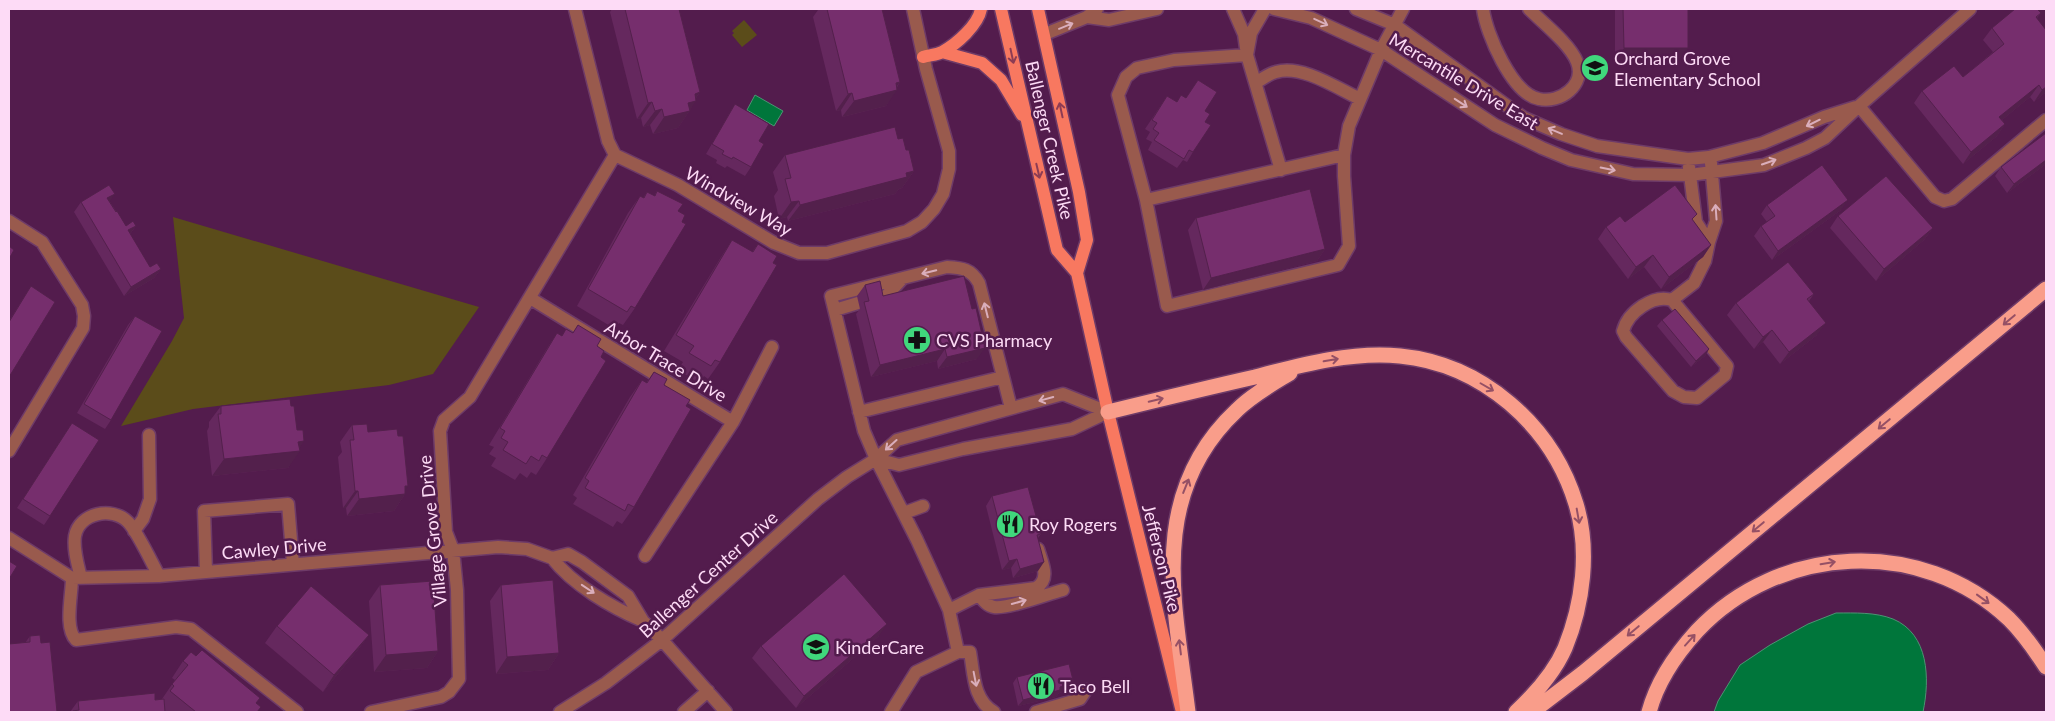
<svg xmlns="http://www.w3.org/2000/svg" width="2055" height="721" viewBox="0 0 2055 721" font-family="Lato,sans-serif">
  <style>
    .green { fill: #5b4c1a }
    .water { fill: #00763b; stroke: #4c9473 }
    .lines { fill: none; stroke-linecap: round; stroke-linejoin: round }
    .minor-casing { stroke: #6e3b68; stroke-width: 15 }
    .major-casing { stroke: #6e3b68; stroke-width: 15 }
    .highway-casing { stroke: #6e3b68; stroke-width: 18 }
    .minor { stroke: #995a4d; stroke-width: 12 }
    .major { stroke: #f87860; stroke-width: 12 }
    .highway { stroke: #f99d8a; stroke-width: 15 }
    .wall { fill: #65285e }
    .shaded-wall { fill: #53204c }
    .building { fill: #762e6d; stroke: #53204c }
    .oneway { stroke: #daaebb }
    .oneway2 { stroke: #8d3c54 }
    .oneway3 { stroke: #955065 }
    .labels { text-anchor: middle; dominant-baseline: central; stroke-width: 5; stroke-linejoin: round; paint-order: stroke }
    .poi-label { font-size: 18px; fill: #fddbf6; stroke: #531c4d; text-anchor: start }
    .street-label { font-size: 18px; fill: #fddbf6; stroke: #531c4d }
  </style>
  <rect width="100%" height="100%" fill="#531c4d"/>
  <path class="green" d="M744,20L757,35L742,47L732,35L734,33L732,31Z
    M173,217L479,307L433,374L389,385L193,409L121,426L172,341L184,318Z"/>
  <path class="water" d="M755,95L783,111L774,126L747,110Z
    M1836,613C1855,613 1875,612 1893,619C1929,634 1930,679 1923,712H1714L1718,701L1740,665L1770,645L1808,624Z"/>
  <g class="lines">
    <defs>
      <path id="minor" d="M575,9L608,141L615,155L678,185L774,243L799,253H827L907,231L922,222L934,209L943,194L949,169V151L926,69L913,9
        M1233,9L1244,34L1246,48
        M1274,9L1311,18L1381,50L1495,125L1542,148L1571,160L1633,174L1690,175L1764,165L1806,148L1825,138L1859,106L1970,9
        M1356,9L1395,25L1524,118L1561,134L1597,146L1688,159L1709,157L1763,143L1824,117L1856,107
        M1483,9C1486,33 1512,94 1539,99C1560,104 1586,85 1577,62C1570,44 1543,23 1529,9
        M1087,17L1109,20L1157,9
        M1045,34L1087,17L1097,9
        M1247,55L1251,33L1265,9
        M1256,83C1262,79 1268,74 1276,72C1301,64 1337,88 1360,99
        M1859,106L1935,197L1944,201L1952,199L2046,120
        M1344,155L1146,200L1167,306L1338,265L1349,246L1344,176V155L1349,126L1381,50L1403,9
        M1689,167L1696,222L1709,242L1716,221L1711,163
        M1146,200L1118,95L1126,77L1137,68L1174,60L1247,55L1281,170
        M9,221L42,242L82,305L84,316L83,328L9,451
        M530,298L733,422
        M873,299L886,296L903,278
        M1672,300C1653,294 1628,312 1623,331L1626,337L1673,391L1684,397L1697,398L1725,375L1727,366L1672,300L1694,283L1705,261L1709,242
        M835,310L858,303
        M859,412L1003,377
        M876,459L899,465L963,449L1072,429L1108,412
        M904,513L923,506
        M134,531L143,519L150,499L149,435
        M9,538L72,578L159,576L498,547L527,549L552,558L568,554L582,562L628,596L643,621C611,607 573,585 552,558
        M645,556L733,422L772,347
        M206,572L204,511L288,504L293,564
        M72,578C72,595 64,628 76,640L176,627L191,629L297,712
        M81,578C78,565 73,550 75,536C79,513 112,506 128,522C137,531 152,563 159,576
        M979,595C983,600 987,606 994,607C1009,609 1047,594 1063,590
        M949,610L979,595L1036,588C1051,579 1042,563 1038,549
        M643,621L662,640L726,712
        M958,652L949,610L917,540L876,459L864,431L831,296L947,267C963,268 971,269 979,283L1011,408
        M371,712L441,697L449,692L459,679L457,590L453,550L446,532L440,431L444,420L470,397L615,155
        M560,712L606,683L662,640L818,499L847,477L876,459L897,440L1063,394L1108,412
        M684,712L708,691
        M891,712L916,672L958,652H970C974,674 973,700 994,712
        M1036,712L1080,699L1086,690"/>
      <path id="major" d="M1001,9L1057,250L1077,273
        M1038,9L1079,192L1087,240L1077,273L1108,412L1182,712
        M942,52L982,63L1001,80L1022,115
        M923,57C929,55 937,55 942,52C957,44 978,25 981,9"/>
      <path id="highway" d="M1108,412C1157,400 1206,388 1255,377C1301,365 1352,351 1400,356C1482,364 1552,425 1576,504C1590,550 1583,604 1565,648C1555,671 1534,695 1516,712
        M1188,712C1175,604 1146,495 1237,410C1252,395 1272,384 1290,373
        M1532,712L1583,673L2046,289
        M1649,712C1657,682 1677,653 1697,631C1779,544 1921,536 2009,619C2023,633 2035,650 2046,667"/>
    </defs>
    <use href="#minor" class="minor-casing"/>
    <use href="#major" class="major-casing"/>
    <use href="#highway" class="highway-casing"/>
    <use href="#minor" class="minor"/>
    <use href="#major" class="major"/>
    <use href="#highway" class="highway"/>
  </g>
  <path class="wall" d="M612,9H679L700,92L696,98L690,110L678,128L653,134L650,125L643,127L641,118L637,119L610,12Z
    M818,9H882L900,82L886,106L842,117L841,110L836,111L813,17L818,10Z
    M1615,9H1688L1679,60H1615Z
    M2041,13L2037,18L2046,92L2034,102L2030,97L2002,120L2005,124L1997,136L1963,164L1914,103L1922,91L1963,77L1993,52L1983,40L1992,28Z
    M1198,80L1205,111V122L1193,152L1187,162L1183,160L1177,168L1148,150L1152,142L1146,139L1150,132L1145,129L1167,96L1177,102L1181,95L1186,98Z
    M735,104L759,141L751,167L745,176L727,166L725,168L716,163L717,160L706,154L729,114Z
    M898,139L906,150L914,171L902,188L899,189L895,194L788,221L787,217L779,219L774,196L778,190L773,172L785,155Z
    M2046,164L2007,193L1995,176L2001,167Z
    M657,191L678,211L635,308L623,325L619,323L615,329L577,306L628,213L640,196L643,198L647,192L654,196Z
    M81,202H110L126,226H136L130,234L150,267L161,269L154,278L124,296L74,212Z
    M1767,205L1841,210L1772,260L1754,236L1761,226L1767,222L1761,214Z
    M1838,216L1933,228L1924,240L1876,281L1830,228Z
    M1196,218L1325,249L1317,261L1203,290L1188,230Z
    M1693,221L1711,245L1703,257L1661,289L1644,267L1628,279L1598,239L1606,227L1625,222Z
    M732,240L752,252L758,244L720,362L708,379L704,376L699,383L678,370L683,362L664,351L721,257Z
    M865,285L883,296L977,359L938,369L937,361L871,377L856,314L860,309L857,296Z
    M31,286L55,302L9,377V321Z
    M1814,294L1809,301L1817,335L1780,364L1763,342L1754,349L1727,315L1736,303Z
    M135,316L111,420L105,429L77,413L128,325Z
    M1662,320L1709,349L1705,356L1691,367L1657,326Z
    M578,325L597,346L601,357L547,458L536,475L531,472L527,478L520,473L515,480L491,466L496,458L489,454L494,447L489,445L546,350L557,333L562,336L566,329L573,333Z
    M654,372L664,385L686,406L634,507L622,524L617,521L613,527L573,504L577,498L573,495L630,397L642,380L646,383Z
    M221,406H291L297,430L299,448L288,468L212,476L207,431L209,427V422Z
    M72,423L50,516L44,525L17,508Z
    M352,425L368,432L405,490V494L394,511L347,516L346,508H343L338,457L342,452L340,442Z
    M992,496L1041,534L1038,538V571L1013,578L1011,568L1002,570L986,506Z
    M380,585L438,651L427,668L374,672L369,601Z
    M501,585L559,653L548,670L496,674L490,601Z
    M277,626L369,635L357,651L323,692L265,643Z
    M30,636L41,643H25Z
    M879,636L796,708L752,658L761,646Z
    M183,661L256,703L261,707L257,712H70L78,701L155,700L162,699L175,680L172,678Z
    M1017,677L1070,690L1059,693L1056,697L1018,706L1013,683Z"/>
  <path class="shaded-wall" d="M1624,48H1688L1679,60H1615Z
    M900,82L894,90H897L886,106L842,117L854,101Z
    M2039,85L2030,97L1991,129L1999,117Z
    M2046,87V92L2034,102L2042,90Z
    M700,92L693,102L696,101L678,128L653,134L664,117L695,94Z
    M852,93L841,110L836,111L848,94Z
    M652,102L641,118L637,119L648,103Z
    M662,109L650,125L643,127L655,111Z
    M2005,124L1997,136L1963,164L1971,152Z
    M2046,160V164L2007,193L2014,184Z
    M914,171L902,188L899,189L895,194L788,221L800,205Z
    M115,194L108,204L107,198Z
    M1848,200L1841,210L1772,260L1778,251Z
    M799,201L787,217L779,219L791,202Z
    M136,226L129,235L128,230Z
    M1933,228L1924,240L1876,281L1884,269Z
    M1711,245L1703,257L1661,289L1669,277Z
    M1325,249L1317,261L1203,290L1211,278Z
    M1653,255L1644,267L1628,279L1636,267Z
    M161,269L154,278L124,296L131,287Z
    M1826,323L1817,335L1780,364L1789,352Z
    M1772,330L1763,342L1754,349L1763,337Z
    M985,348L977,359L938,369L947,357Z
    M945,349L937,361L871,377L880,365Z
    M1709,349L1705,356L1691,367L1696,361Z
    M304,441L297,452L300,451L288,468L212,476L224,459Z
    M405,486H408L402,494H405L394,511L347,516L359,499Z
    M355,491H358L346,508H343Z
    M1017,559L1011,568L1002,570L1009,561Z
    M1044,562L1038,571L1013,578L1020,569Z
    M887,624L879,636L796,708L804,696Z
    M369,635L357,651L323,692L334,675Z
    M438,651L427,668L374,672L386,655Z
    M559,653L548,670L496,674L507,657Z
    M1074,684L1070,690L1059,693L1056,697L1018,706L1023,700L1060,687Z"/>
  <path class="building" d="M625,9H679L700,92L695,94L696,101L688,103L690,111L664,117L662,109L655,111L652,102L648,103Z
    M827,9H882L900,82L896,83L897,90L854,101L852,93L848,94Z
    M1623,9H1688V48H1624Z
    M2015,9H2037L2041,13L2036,17L2046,30V87L2042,90L2039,85L1999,117L2005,124L1971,152L1922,91L1954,66L1963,77L2004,44L1992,28Z
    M1198,80L1217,92L1205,111L1210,114L1205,122L1211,125L1193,152L1189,150L1184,159L1154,140L1159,133L1153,129L1157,123L1152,120L1167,96L1177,102L1181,95L1186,98Z
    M735,104L769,124L759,141L764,144L751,167L733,157L732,159L722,154L724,151L712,144Z
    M895,127L898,139L903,138L906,150H909L914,171L906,173L907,177L800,205L799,201L791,202L785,179L791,178L785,155Z
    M2046,133V160L2014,184L2001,167Z
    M1822,165L1848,200L1778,251L1761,226L1775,216L1767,205Z
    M1886,176L1933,228L1884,269L1838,216Z
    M109,185L115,194L107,198L116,212L117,211L126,226L133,221L136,226L128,230L150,267L157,263L161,269L131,287L81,202Z
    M1675,185L1697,214L1692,219L1711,245L1669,277L1653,255L1636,267L1606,227L1620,216L1625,222Z
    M1310,189L1325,249L1211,278L1196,218Z
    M657,191L683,204L678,211L685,215L682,222L686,224L635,308L631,306L627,312L588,289L640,196L644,198L647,192L655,196Z
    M732,240L753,252L758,244L777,256L773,263L777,265L720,362L715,360L711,366L689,353L694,346L676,335Z
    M9,246L14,250L9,259Z
    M1788,262L1814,294L1807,299L1826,323L1789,352L1772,330L1763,337L1736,303Z
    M964,276L972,309L976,308L985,348L947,357L945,349L880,365L864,302L869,301L865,285L880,281L883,296Z
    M31,286L55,302L9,377V322Z
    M1675,309L1709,349L1696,361L1662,320Z
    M135,316L162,331L111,420L84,404Z
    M578,325L601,339L597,346L604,351L601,357L606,361L547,458L542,455L539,461L531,456L526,464L503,450L508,442L501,438L505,431L500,428L557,333L562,336L566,329L573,333Z
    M654,372L667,379L664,385L690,400L686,406L691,409L634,507L628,504L625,511L585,488L589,481L585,478L642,380L647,383Z
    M290,399L291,406H294L297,430H303L304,441L298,442L300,451L224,459L218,414H221V406Z
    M72,423L99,440L50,516L23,499Z
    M367,424L368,432L397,429L398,436H403L408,486H405V494L359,499L358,491H355L350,440H354L352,425Z
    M1028,487L1041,534L1037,535L1044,562L1020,569L1017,559L1009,561L992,496Z
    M9,561L17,566L9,579Z
    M844,574L887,624L804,696L761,646Z
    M553,580L559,653L507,657L501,585Z
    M433,581L438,651L386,655L380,585Z
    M311,586L369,635L334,675L277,626Z
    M40,635L41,643L50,642L57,712H9V644L30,642V636Z
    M202,650L260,698L256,703L261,707L257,712H196L170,691L174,686L172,684L188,665L183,661L191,652L196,656Z
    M1069,664L1074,684L1060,687V690L1023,700L1017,677Z
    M155,693V700L164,699L165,712H73V711L79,710L78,701Z"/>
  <defs><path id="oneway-shaft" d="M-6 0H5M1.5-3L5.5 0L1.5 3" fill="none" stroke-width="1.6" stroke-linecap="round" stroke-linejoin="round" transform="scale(1.25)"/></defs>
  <g class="oneway">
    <use href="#oneway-shaft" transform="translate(1321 22) rotate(25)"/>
    <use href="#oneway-shaft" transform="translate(1066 26) rotate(-22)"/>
    <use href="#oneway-shaft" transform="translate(1461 103) rotate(33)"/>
    <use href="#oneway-shaft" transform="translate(1813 123) rotate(154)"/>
    <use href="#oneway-shaft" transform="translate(1555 131) rotate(-157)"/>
    <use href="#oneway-shaft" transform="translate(1769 162) rotate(-19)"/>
    <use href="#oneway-shaft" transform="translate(1608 169) rotate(11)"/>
    <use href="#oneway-shaft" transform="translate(1716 212) rotate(-94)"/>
    <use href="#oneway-shaft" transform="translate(929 272) rotate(166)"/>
    <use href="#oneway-shaft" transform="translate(986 310) rotate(-104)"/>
    <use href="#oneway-shaft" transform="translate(1046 399) rotate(165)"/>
    <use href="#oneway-shaft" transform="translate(891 445) rotate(138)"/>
    <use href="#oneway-shaft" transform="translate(588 589) rotate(34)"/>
    <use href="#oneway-shaft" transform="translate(1019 602) rotate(-16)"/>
    <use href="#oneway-shaft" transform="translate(975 679) rotate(79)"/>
  </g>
  <g class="oneway2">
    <use href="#oneway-shaft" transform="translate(1012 56) rotate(78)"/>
    <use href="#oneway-shaft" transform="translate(1061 110) rotate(-102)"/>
    <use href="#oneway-shaft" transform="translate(1038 171) rotate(77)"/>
  </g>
  <g class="oneway3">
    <use href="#oneway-shaft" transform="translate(2009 320) rotate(140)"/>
    <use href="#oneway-shaft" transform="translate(1331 360) rotate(-10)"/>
    <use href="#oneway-shaft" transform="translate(1487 387) rotate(30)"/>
    <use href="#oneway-shaft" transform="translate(1156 400) rotate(-13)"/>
    <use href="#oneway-shaft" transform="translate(1884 424) rotate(140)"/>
    <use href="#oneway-shaft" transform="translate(1186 486) rotate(-68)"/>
    <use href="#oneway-shaft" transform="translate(1578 516) rotate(80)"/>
    <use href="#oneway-shaft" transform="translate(1758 527) rotate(140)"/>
    <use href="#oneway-shaft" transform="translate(1828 563) rotate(-9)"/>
    <use href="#oneway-shaft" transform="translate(1983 599) rotate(36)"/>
    <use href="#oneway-shaft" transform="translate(1633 631) rotate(140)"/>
    <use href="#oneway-shaft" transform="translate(1690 640) rotate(-48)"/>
    <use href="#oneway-shaft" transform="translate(1180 647) rotate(-97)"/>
  </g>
  <defs>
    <symbol id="school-disc" viewBox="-11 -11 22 22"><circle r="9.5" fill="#40d77c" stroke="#531c4d"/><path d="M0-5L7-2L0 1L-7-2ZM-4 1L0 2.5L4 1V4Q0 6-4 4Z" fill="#111"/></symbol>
    <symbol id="pharmacy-disc" viewBox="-11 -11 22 22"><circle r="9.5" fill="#40d77c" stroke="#531c4d"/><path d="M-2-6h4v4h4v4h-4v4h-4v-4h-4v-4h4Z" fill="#111"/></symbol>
    <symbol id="restaurant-disc" viewBox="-11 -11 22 22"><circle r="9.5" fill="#40d77c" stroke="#531c4d"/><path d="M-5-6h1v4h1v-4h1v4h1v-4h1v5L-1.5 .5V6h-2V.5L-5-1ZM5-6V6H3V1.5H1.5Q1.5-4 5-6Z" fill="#111"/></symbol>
  </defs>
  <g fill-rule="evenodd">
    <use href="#school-disc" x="1579" y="52" width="32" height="32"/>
    <use href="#pharmacy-disc" x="901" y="324" width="32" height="32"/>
    <use href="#restaurant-disc" x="994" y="508" width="32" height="32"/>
    <use href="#school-disc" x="800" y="631" width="32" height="32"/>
    <use href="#restaurant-disc" x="1025" y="670" width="32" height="32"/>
  </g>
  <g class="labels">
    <g class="poi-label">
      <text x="1614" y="58">Orchard Grove<tspan x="1614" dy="21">Elementary School</tspan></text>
      <text x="936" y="340">CVS Pharmacy</text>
      <text x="1029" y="524">Roy Rogers</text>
      <text x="835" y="647">KinderCare</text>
      <text x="1060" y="686">Taco Bell</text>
    </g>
    <g class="street-label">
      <text transform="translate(1464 81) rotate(31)">Mercantile Drive East</text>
      <text transform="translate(1050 140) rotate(77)">Ballenger Creek Pike</text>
      <text transform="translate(739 201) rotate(30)">Windview Way</text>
      <text transform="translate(666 361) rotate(31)">Arbor Trace Drive</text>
      <text transform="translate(432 531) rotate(-96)">Village Grove Drive</text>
      <text transform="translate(274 548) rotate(-5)">Cawley Drive</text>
      <text transform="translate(1162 558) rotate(76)">Jefferson Pike</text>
      <text transform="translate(708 574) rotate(-42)">Ballenger Center Drive</text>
    </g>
  </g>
  <rect width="2055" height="721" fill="none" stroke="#fddbf6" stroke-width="20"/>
</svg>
